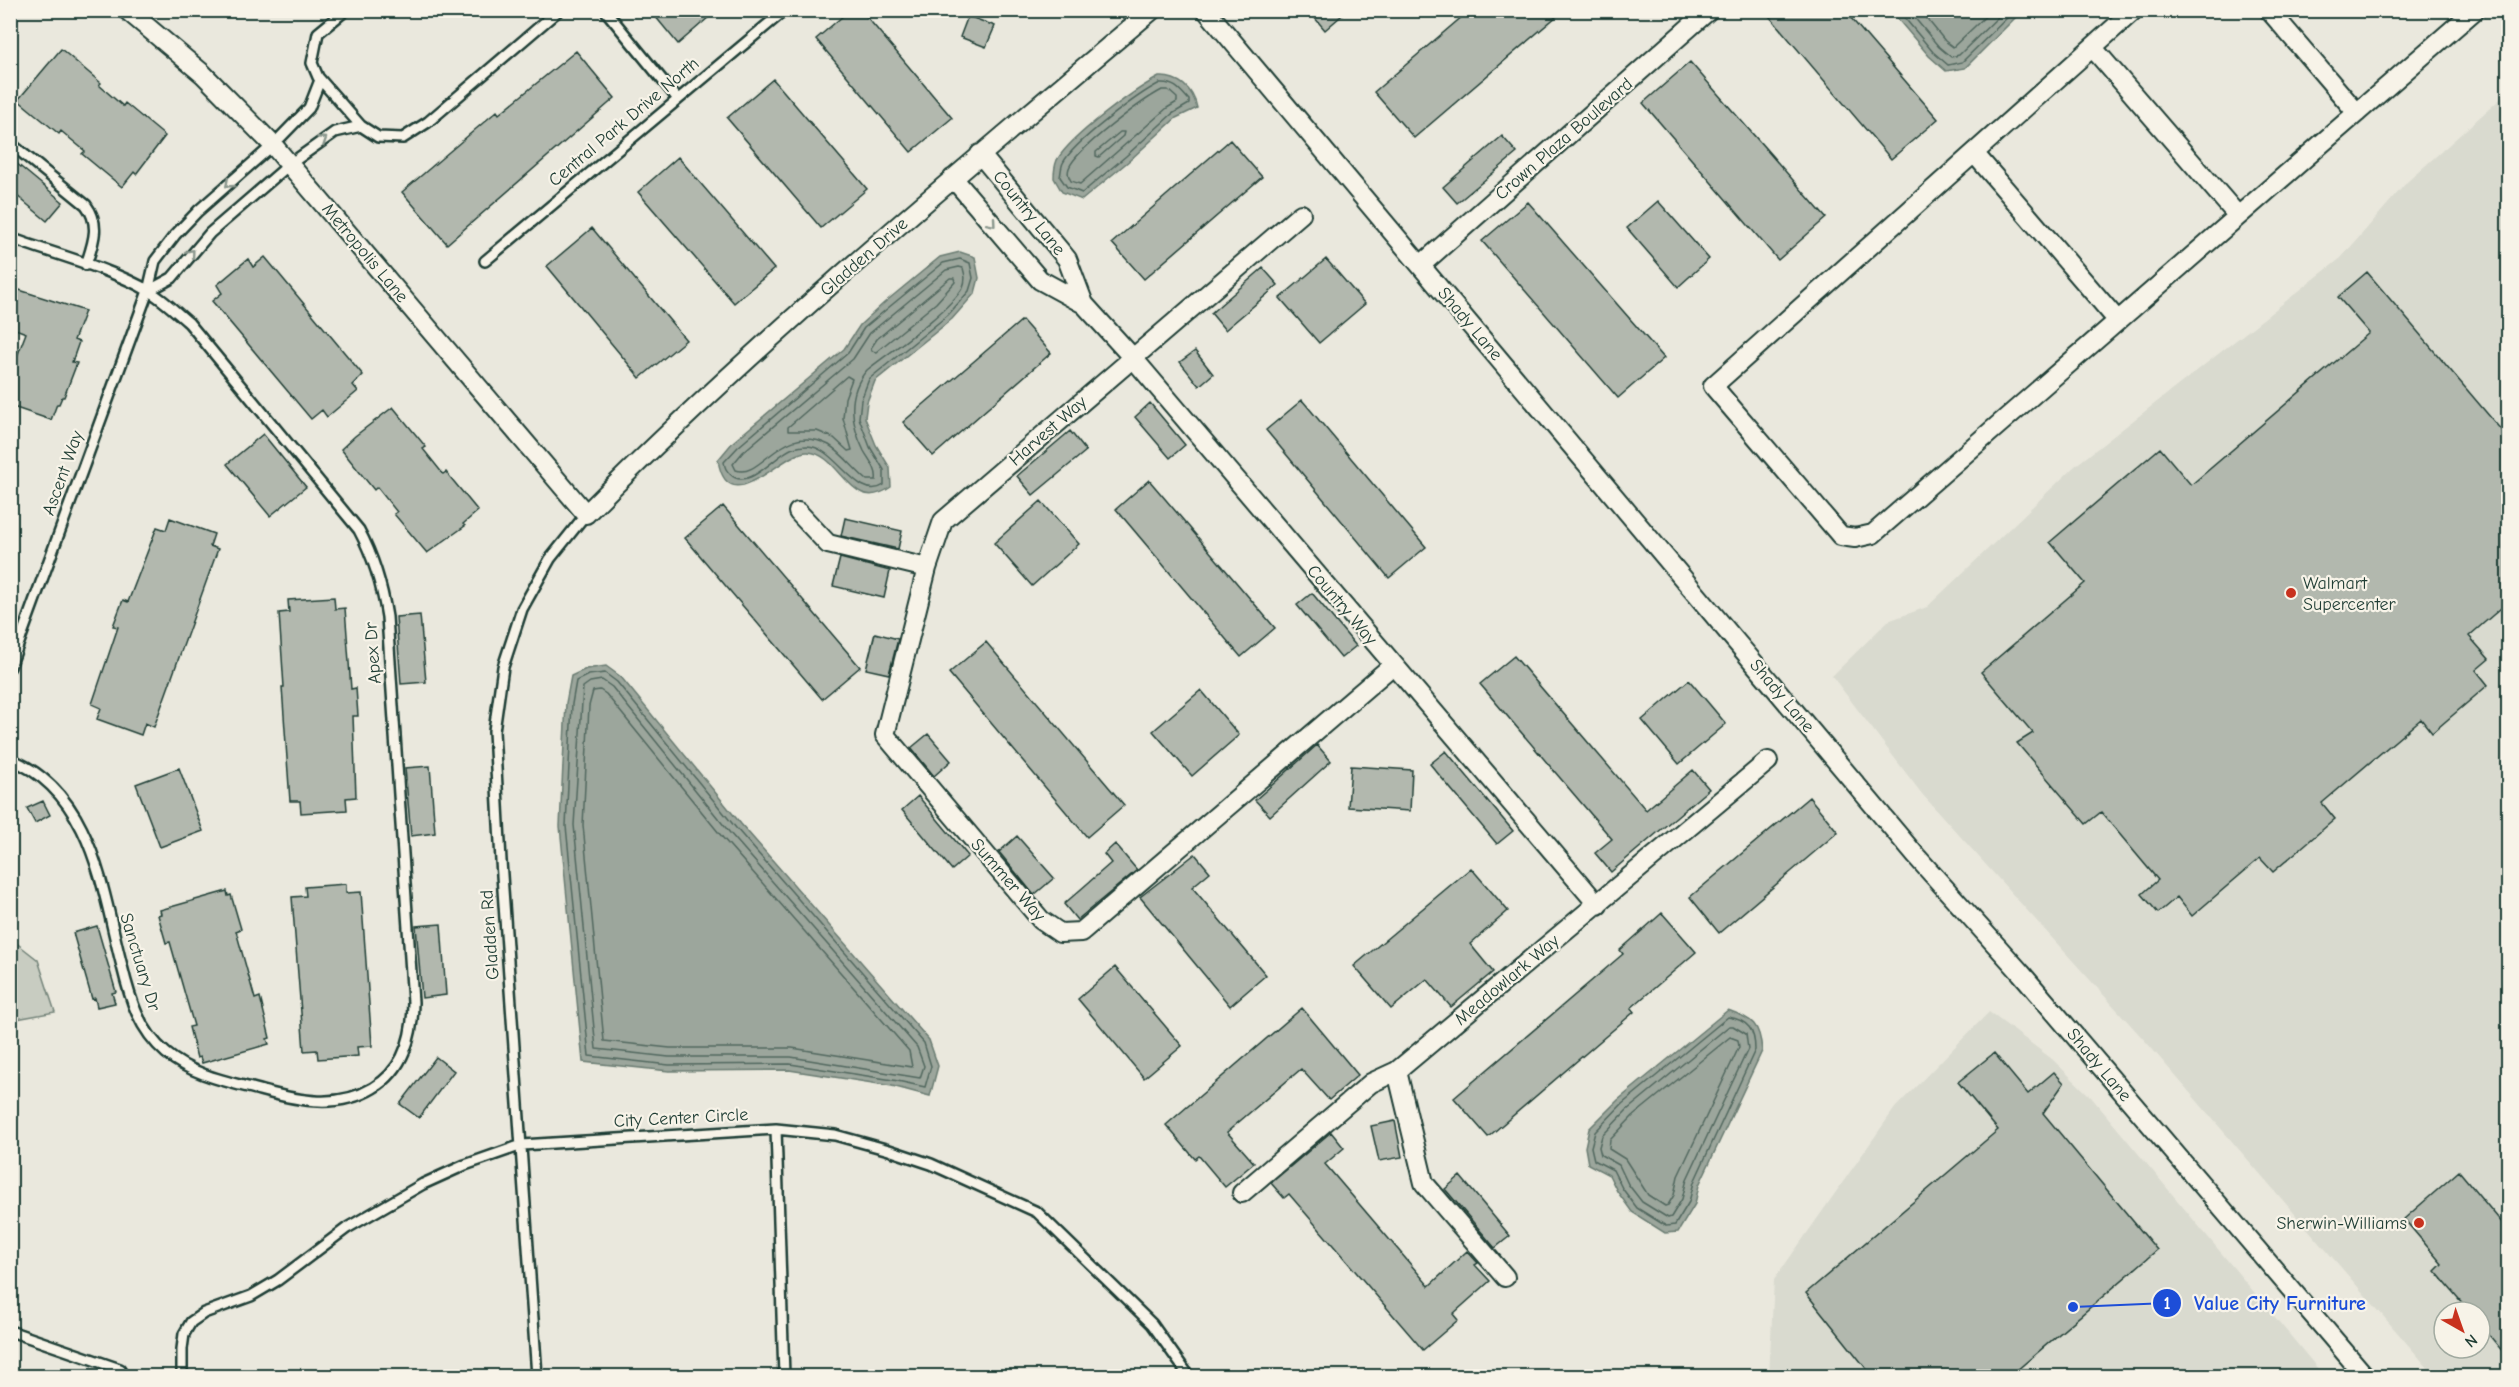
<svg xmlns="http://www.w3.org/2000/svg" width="2519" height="1387" viewBox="0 0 2519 1387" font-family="'Comic Neue',sans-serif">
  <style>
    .built { fill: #d9dacf; fill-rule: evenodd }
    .green { fill: #c8ccc1; stroke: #74847a; stroke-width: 1.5 }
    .water { fill: #9ca69c; stroke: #6a7c72; stroke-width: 1.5 }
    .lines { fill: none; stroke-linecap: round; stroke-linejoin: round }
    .shore { stroke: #51675e; stroke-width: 1.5 }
    .building { fill: #b2b8ae; stroke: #1f3d34; stroke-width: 1.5 }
    .lane-casing { stroke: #1f3d34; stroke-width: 14 }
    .street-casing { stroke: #1f3d34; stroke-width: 22 }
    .lane { stroke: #f7f3e8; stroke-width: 9 }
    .street { stroke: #f7f3e8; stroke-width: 18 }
    .oneway { stroke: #8b988e }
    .poi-dot { fill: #c8321e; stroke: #f7f3e8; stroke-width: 2 }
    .labels { text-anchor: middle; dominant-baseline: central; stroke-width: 4.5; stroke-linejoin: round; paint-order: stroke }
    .street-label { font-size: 18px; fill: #1f3d34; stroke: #f7f3e8 }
    .poi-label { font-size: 18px; fill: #1f3d34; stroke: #f7f3e8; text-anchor: start }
    .leader { fill: none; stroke: #1d4ed8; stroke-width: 2 }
    .callout-dot { fill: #1d4ed8; stroke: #f7f3e8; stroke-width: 2 }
    .mark-label { font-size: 18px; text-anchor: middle; font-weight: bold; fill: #fff }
    .callout-label { font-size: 20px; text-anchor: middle; font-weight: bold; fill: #1d4ed8; stroke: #f7f3e8; stroke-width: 4.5; stroke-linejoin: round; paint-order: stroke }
  </style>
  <rect width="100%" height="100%" fill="#eae8dd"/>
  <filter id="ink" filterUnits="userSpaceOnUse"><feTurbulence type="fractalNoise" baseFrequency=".0167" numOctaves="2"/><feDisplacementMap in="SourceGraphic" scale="12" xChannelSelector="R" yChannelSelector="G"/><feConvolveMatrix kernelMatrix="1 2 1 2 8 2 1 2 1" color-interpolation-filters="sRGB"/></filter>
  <g filter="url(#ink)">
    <path class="built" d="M2508,92V1376H2435L2147,1043L1922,794L1832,676L1888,621L1927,607L2075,466L2341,258L2407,182ZM2444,1312H2480V1348H2444Z
      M1989,1012L2052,1059L2091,1097L2324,1376H1769L1774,1280L1895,1108Z"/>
    <path class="green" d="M10,938L38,960L55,1012L11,1020Z"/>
    <path class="water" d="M1891,11H1890H2022L1965,68L1946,71L1929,56Z
      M1159,77C1178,76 1193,88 1197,108L1176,118L1130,160L1082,200L1062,192L1054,178C1054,173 1055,165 1057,160C1071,136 1134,90 1159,77Z
      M960,252L975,257L979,278L975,293L952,319L875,381L867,402L865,418L876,445L890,468L891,487C850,516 842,454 808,452C783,450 728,523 718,460L733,442L844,349L860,325L884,303L940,257Z
      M606,666L621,677L741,824L929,1040L938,1066L930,1096L892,1086L789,1070L669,1071L583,1062L560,826L566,703L571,676L586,669Z
      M1728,1010C1753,1019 1760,1024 1762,1051L1699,1185L1695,1204L1678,1232L1665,1233L1632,1212L1617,1191L1609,1175L1588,1164L1585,1147L1589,1129L1618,1100Z"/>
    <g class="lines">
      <path class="shore" d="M1898,10L1933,52L1948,65L1962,62L2015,10
        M1908,10L1939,47L1951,57L1959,55L2005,10
        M1920,10L1945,41L1953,47L1992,10
        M1160,83C1174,82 1180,90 1189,100V104L1172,114L1126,156L1082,193L1067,187L1060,177C1061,173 1061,167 1063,163C1073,143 1138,94 1160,83Z
        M1162,90H1168L1177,98V102L1167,108L1080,184L1071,181C1069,177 1067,174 1069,168C1076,149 1143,100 1162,90Z
        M1120,132H1124L1123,136L1099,157L1096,156V152Z
        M960,259L970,263L973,278L969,291L948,315L869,379L861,400L859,418L870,447L884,470V485C857,503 836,446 807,446C803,446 797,447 793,448C777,453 748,493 730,474C726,470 725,468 724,462L738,447L848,353L864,328L888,308L943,263Z
        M959,267L963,268C965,275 966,280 963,287C950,311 890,352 867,370C846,394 851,425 864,451C869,460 878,470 876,480H867C855,470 842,453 829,445C782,420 761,480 736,470L733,464L743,452L853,359L870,333L946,270Z
        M950,278H954L955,282L936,303L876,352L872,351L871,348L877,339Z
        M847,376L852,379L845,398L843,418L852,450L848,451L834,438L817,431H788V427Z
        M605,673L617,682L736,828L924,1043L931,1066L925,1087L893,1080L790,1064L669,1065L589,1056L566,826L572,704L576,681L588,675Z
        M602,680L612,687L730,833L917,1047L924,1066L920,1078L791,1057H669L596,1049L574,825L583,687L590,682Z
        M593,691L600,690L606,694L723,838L909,1051L912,1067L792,1048H670L604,1041L583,825L589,706Z
        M1728,1017C1749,1020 1755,1031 1755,1050L1694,1182L1689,1202L1675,1225L1666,1226L1637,1208L1622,1188L1613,1170L1594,1160L1591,1147L1595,1132L1622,1104Z
        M1729,1026H1733L1746,1034L1748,1049L1687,1179L1682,1199L1671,1217L1668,1218L1642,1202L1628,1184L1619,1165L1601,1155L1599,1147L1602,1136L1627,1110Z
        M1730,1037L1738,1040L1739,1047L1678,1176L1674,1195L1668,1205L1665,1206L1648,1195L1625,1159L1609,1149L1610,1140L1633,1116Z"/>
    </g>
    <path class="building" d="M650,10H717L678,44Z
      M850,10H861L952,118L911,152L816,39Z
      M1308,10H1348L1325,30Z
      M1470,10H1564L1414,138L1374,92Z
      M1764,10H1844L1938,119L1891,159Z
      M968,16L995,26L986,47L960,37Z
      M61,49L101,83L99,85L123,106L125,103L165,136L136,174L134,172L122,187L82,154L85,151L61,131L59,134L18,100Z
      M576,51L615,98L447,244L402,192L497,111L499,114Z
      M1690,62L1826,218L1778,260L1643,103Z
      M773,79L867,189L821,228L727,118Z
      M1502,136L1517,153L1457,203L1443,187Z
      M1230,140L1262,177L1144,279L1112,243Z
      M678,157L774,269L734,303L638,192Z
      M10,158L63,202L47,221L10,190Z
      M1658,201L1709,259L1678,287L1627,228Z
      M1528,202L1664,358L1618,398L1482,241Z
      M592,228L686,340L640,378L547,266Z
      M265,257L363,375L353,385L358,391L327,417L322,410L311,419L212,301L222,293L217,285L248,259L253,267Z
      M1326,259L1365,304L1319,343L1280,298Z
      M1263,268L1278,285L1225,330L1211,313Z
      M2367,272L2508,438V602L2469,636L2489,659L2476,670L2488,685L2432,733L2421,719L2322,803L2335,819L2273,872L2260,858L2192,916L2177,897L2158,913L2142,894L2158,880L2101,812L2086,824L2017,743L2033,733L1981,672L2085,583L2050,542L2160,448L2191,485L2369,333L2338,297Z
      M10,287L85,311L74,340L79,342L72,362L77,363L64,397H62L59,404H57L51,420L10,406V375L26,333L10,327Z
      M1022,320L1051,353L933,456L903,422Z
      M1195,351L1213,374L1199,386L1180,362Z
      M1302,400L1426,547L1389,578L1266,430Z
      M1150,403L1185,445L1170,458L1135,417Z
      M393,407L426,447L423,449L443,474L446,472L478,511L463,524L465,526L427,553L394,514L397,512L377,487L374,490L341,449L355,436Z
      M1070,431L1086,451L1033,495L1017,476Z
      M263,434L306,487L270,516L227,464Z
      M1149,480L1275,628L1241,657L1116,509Z
      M1041,501L1079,544L1032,586L994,543Z
      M723,506L860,667L822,699L685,538Z
      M170,518L214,534L210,546L218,549L154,727L145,723L141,735L97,719L101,708L92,704L118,627L113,626L123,600L128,602L157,527L166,530Z
      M845,518L902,531L898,549L841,536Z
      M840,558L890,571L884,598L833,586Z
      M1312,593L1356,646L1341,658L1297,605Z
      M334,597L335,609L345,608L351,689L356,688L358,716H353L356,797L346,798L347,810L301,813L300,801H290L282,687H284L279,613L289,612L288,600Z
      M420,615L426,682L401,684L396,617Z
      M875,633L898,639L889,674L866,669Z
      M986,642L1124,805L1087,837L949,673Z
      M1514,656L1646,810L1693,770L1709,789L1611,872L1595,853L1612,839L1480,684Z
      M1689,680L1726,724L1679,764L1642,720Z
      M1201,690L1239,735L1192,776L1153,731Z
      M928,734L951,761L934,776L911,748Z
      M1317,745L1331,761L1270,816L1255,800Z
      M1446,751L1513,831L1497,844L1430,764Z
      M430,766L435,833L411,836L405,768Z
      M1351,766L1412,770L1410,811L1348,807Z
      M179,768L203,831L160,847L136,784Z
      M918,796L968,856L952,870L902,810Z
      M1809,797L1838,832L1719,933L1690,897Z
      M43,801L50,815L35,823L27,808Z
      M1017,836L1054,878L1034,895L999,852Z
      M1115,844L1137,870L1077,920L1064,904L1111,863L1104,854Z
      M1195,854L1210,872L1192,887L1266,975L1230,1006L1140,897Z
      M1471,868L1508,911L1470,944L1493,972L1451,1007L1427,979L1391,1009L1354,966Z
      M346,884V893L361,892L372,1046L357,1047L358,1056L318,1059L317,1050L304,1051L292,897L306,896L305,887Z
      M227,891L228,896L231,895L241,929L236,931L255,999L260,997L270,1038L267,1039L269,1044L202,1063L200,1057L197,1058L189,1027L194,1026L170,942L166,943L158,915L161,914L160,910Z
      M1662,913L1696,952L1631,1008L1634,1012L1488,1137L1454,1098L1623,954L1620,950Z
      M441,924L446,995L422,998L416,926Z
      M97,926L116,992L112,993L115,1003L97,1007L95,998L92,999L73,933Z
      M1115,967L1182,1046L1144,1078L1078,999Z
      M1302,1008L1358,1075L1329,1100L1301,1069L1227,1132L1254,1163L1225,1187L1199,1156L1195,1159L1166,1125Z
      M1994,1053L2028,1094L2054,1072L2064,1083L2043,1113L2157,1250L2009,1377H1873L1806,1293L1998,1130L1958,1082Z
      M436,1057L454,1071L419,1118L400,1104Z
      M1395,1121L1402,1157L1379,1161L1371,1126Z
      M1331,1132L1344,1148L1325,1164L1429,1286L1467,1251L1478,1263L1475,1265L1490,1281L1453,1314L1458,1320L1423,1350L1289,1194L1284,1198L1271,1183Z
      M2459,1171L2508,1230V1358L2480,1324V1312H2470L2435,1271L2442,1264L2404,1219Z
      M1460,1176L1510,1236L1495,1248L1445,1189Z"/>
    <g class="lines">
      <defs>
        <path id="lane" d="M346,10L318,33L312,63L318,77L361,126L378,137L403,138L428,122L559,10
          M605,10L677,98
          M10,143L86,205C101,225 93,243 86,265
          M10,238C54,254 110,268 149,291C164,300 176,312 189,323L359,530C374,558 382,585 387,617L413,1002C413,1035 404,1070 373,1088C338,1109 300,1101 263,1091C230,1082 193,1076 166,1053C139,1030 130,999 122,966C102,891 93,792 10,759
          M485,261L785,10
          M148,291L172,278L210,233L290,164L335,132L361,126
          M10,667L148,291L155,261L175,235L198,211L273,145L309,108L320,80
          M776,1129L784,1376
          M10,1331L120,1369L117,1376
          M182,1376V1349L184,1334L191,1322L204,1313L251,1296L278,1280L347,1228L423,1184L465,1165L522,1145L776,1129L835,1135L889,1150L931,1164L1037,1212L1152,1324L1189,1376
          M537,1376L501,861L494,731L503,667L522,609L550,559L586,514"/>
        <path id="street" d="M127,10L203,74L273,145L586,514C764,335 959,173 1152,10
          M1206,10L1916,856L2021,973L2365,1376
          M2134,10L1713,386L1841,536L1855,538L1873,534L2475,10
          M2269,10L2357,113
          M2093,48L2238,216
          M1974,153L2118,321
          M980,154L1067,259L1084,304
          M953,178L1040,280L1084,304L1133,358L1598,905
          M1301,214L943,521L927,568L885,735L1041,920L1060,933L1081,932L1393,665
          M1421,265L1709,10
          M798,512L828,544L927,568
          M1397,1071L1424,1183L1505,1277
          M1242,1193L1371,1083L1397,1071L1768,761"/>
      </defs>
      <use href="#lane" class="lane-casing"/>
      <use href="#street" class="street-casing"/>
      <use href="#lane" class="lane"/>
      <use href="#street" class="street"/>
    </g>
    <defs><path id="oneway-chevron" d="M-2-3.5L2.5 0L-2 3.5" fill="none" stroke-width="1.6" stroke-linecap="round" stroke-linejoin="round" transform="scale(1.5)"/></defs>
    <g class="oneway">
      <use href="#oneway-chevron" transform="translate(323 140) rotate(-33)"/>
      <use href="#oneway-chevron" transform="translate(229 184) rotate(139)"/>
      <use href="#oneway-chevron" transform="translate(992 223) rotate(49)"/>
      <use href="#oneway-chevron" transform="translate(191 253) rotate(-50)"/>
    </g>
  </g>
  <g class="poi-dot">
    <circle cx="2291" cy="593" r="6"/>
    <circle cx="2419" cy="1223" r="6"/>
  </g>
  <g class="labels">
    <g class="street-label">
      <text transform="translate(624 122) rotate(-40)">Central Park Drive North</text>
      <text transform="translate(1564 139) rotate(-41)">Crown Plaza Boulevard</text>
      <text transform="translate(1029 213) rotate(51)">Country Lane</text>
      <text transform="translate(365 253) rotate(50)">Metropolis Lane</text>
      <text transform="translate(864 257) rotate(-41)">Gladden Drive</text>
      <text transform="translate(1470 324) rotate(50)">Shady Lane</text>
      <text transform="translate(1048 431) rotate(-41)">Harvest Way</text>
      <text transform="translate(63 473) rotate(-70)">Ascent Way</text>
      <text transform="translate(1342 605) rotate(50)">Country Way</text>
      <text transform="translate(373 653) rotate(-94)">Apex Dr</text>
      <text transform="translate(1782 696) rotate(50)">Shady Lane</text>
      <text transform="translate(1008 880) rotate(49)">Summer Way</text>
      <text transform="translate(490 935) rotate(-94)">Gladden Rd</text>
      <text transform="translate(140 962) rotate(73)">Sanctuary Dr</text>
      <text transform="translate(1507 980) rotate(-40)">Meadowlark Way</text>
      <text transform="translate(2099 1065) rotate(50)">Shady Lane</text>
      <text transform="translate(681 1118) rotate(-3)">City Center Circle</text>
    </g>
    <g class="poi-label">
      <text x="2303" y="583">Walmart<tspan x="2303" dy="21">Supercenter</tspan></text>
      <text x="2407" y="1223" text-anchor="end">Sherwin-Williams</text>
    </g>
  </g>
  <path class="leader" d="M2073 1307L2167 1303"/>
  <g class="callout-dot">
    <circle cx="2073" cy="1307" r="6"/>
    <circle cx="2167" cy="1303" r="15"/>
  </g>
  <g class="mark-label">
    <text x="2167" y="1309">1</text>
  </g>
  <g class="callout-label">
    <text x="2280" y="1310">Value City Furniture</text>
  </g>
  <rect width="2519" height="1387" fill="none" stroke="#f7f3e8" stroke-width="36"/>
  <rect x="18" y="18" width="2483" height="1351" fill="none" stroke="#1f3d34" stroke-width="2" filter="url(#ink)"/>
  <g transform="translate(2462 1330) rotate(140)"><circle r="28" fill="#f7f3e8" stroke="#a1aaa0" stroke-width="1.5"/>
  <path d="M0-4.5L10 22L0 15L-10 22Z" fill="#c8321e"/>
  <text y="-9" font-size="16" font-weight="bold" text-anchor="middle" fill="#1f3d34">N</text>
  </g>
</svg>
